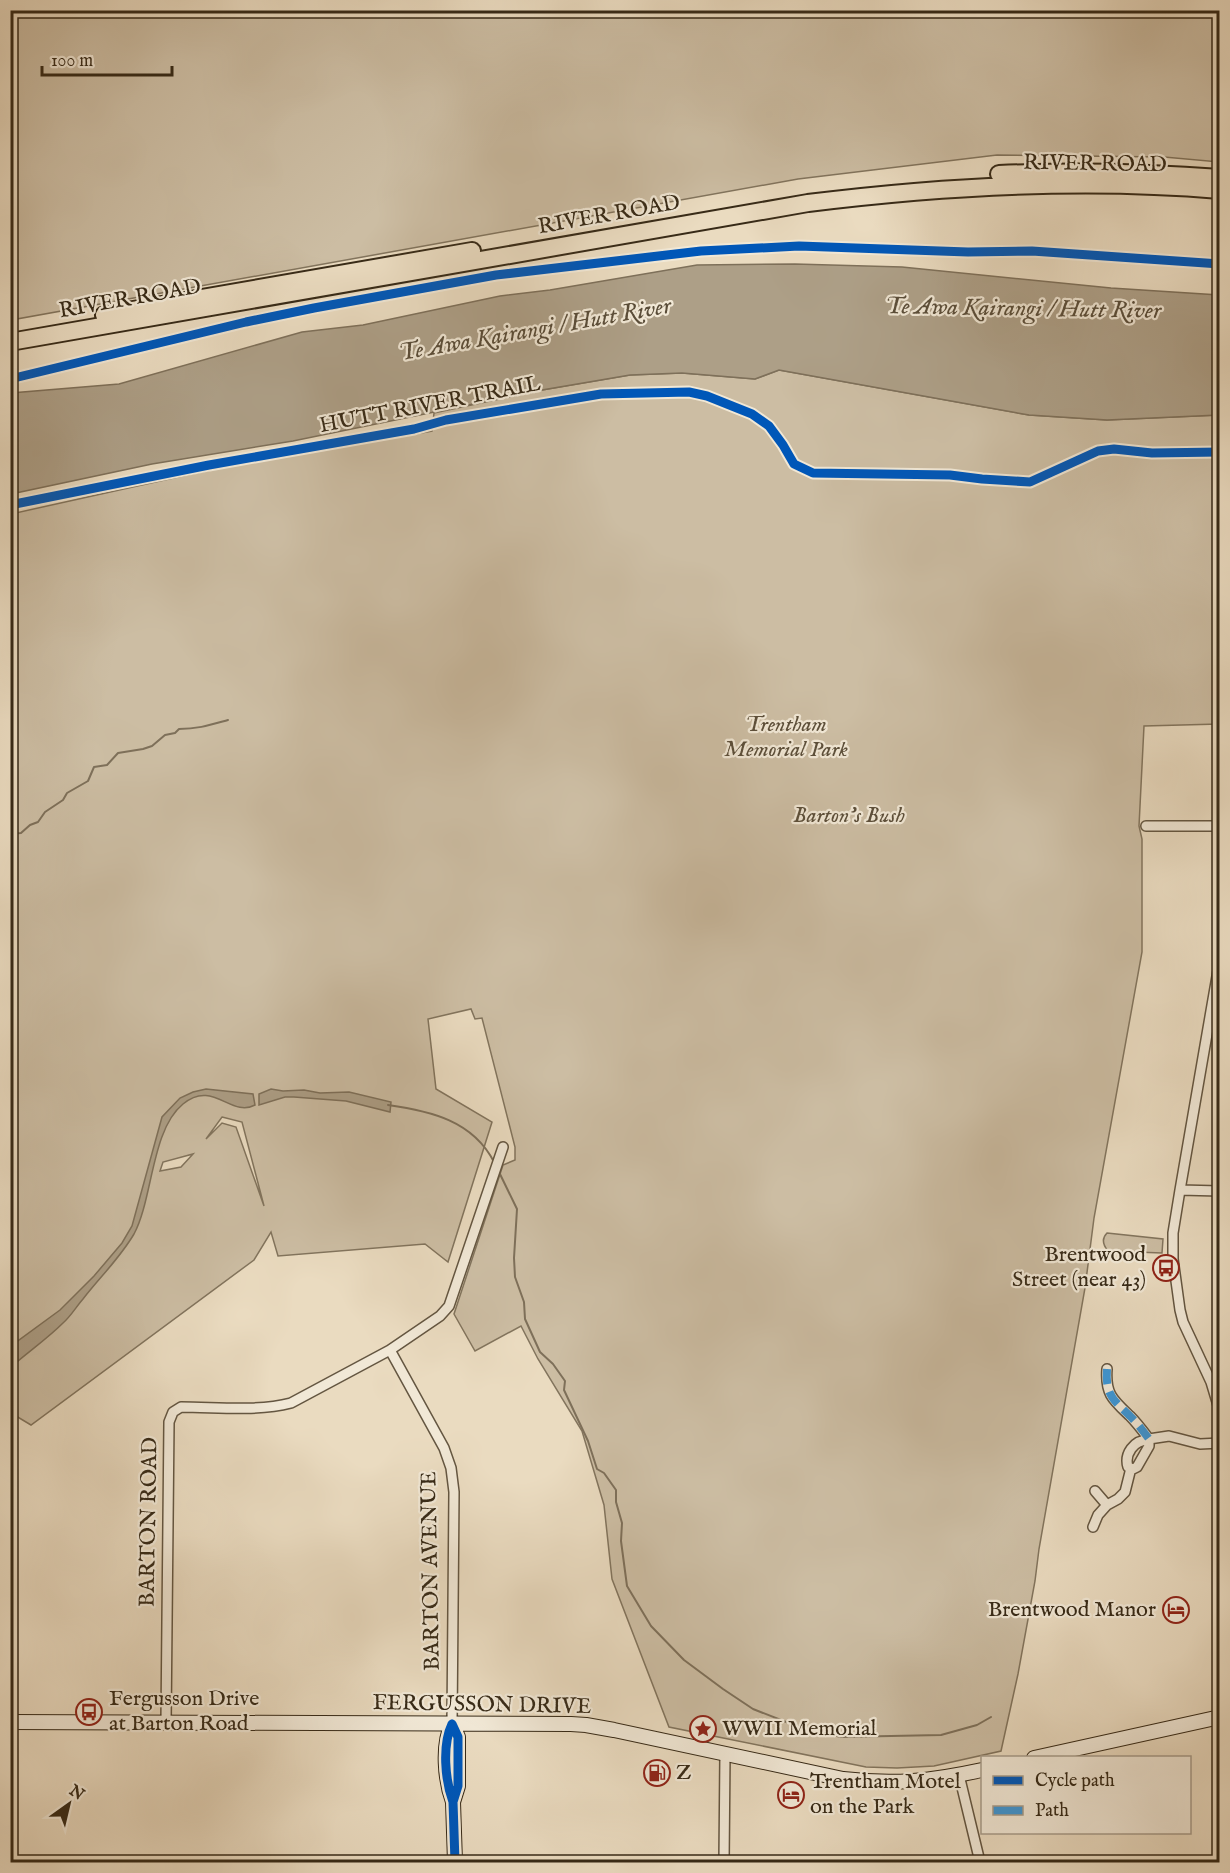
<svg xmlns="http://www.w3.org/2000/svg" width="1230" height="1873" viewBox="0 0 1230 1873" font-family="'IM FELL English',serif">
  <style>
    .green { fill: #ccbda3; stroke: #82745d; stroke-width: 1.5; fill-rule: evenodd }
    .water { fill: #ad9f87; stroke: #7e705a; stroke-width: 1.5 }
    .lines { fill: none; stroke-linecap: round; stroke-linejoin: round }
    .stream { stroke: #7e705a; stroke-width: 2 }
    .street-casing { stroke: #645641; stroke-width: 12 }
    .secondary-casing { stroke: #372a17; stroke-width: 16 }
    .highway-casing { stroke: #372a17; stroke-width: 20 }
    .street { stroke: #f1e8d6; stroke-width: 9 }
    .secondary { stroke: #f1e8d6; stroke-width: 14 }
    .highway { stroke: #eadbc0; stroke-width: 16 }
    .quiet { stroke: #3e96d4; stroke-width: 8; stroke-dasharray: 15 8; stroke-linecap: butt }
    .cycleway-casing { stroke: #f1e8d6; stroke-width: 13 }
    .cycleway { stroke: #0057b8; stroke-width: 9 }
    .labels { text-anchor: middle; dominant-baseline: central; stroke-width: 4.5; stroke-linejoin: round; paint-order: stroke }
    .street-label { font-size: 22px; fill: #372a17; stroke: #f1e8d6 }
    .park-label { font-size: 22px; font-style: italic; fill: #5c4f3a; stroke: #f1e8d6 }
    .poi-label { font-size: 22px; fill: #372a17; stroke: #f1e8d6; text-anchor: start }
    .water-label { font-size: 24px; font-style: italic; fill: #5a4d39; stroke: #f1e8d6 }
  </style>
  <rect width="100%" height="100%" fill="#eadbc0"/>
  <filter id="stains"><feTurbulence type="fractalNoise" baseFrequency=".00333" numOctaves="4"/><feColorMatrix values="0 0 0 0 .2 0 0 0 0 .09 0 0 0 0 .02 0 0 0 .5 -.17"/></filter>
  <radialGradient id="worn" r=".72"><stop offset=".6" stop-color="#630" stop-opacity="0"/><stop offset="1" stop-color="#630" stop-opacity=".3"/></radialGradient>
  <path class="green" d="M11,10L1219,11V162L1164,157L997,155L798,179L11,320Z
    M779,370L1029,415L1107,420L1219,415V724L1144,726L1139,826L1142,839V952L1094,1218L1085,1288L1039,1549L1035,1581L1018,1674L1001,1751L934,1766L897,1768L866,1767L669,1727L612,1579L604,1505L582,1431L538,1359L521,1326L475,1351L454,1314L503,1165L515,1160V1147L482,1018L475,1019L471,1009L428,1019L436,1089L492,1122L448,1262L425,1244L278,1256L271,1232L254,1260L31,1425L11,1413V514L214,469L432,431L434,413L542,390L630,375L682,373L755,379ZM222,1117L242,1122L264,1206L236,1127L222,1123L206,1139ZM193,1154L181,1167L160,1171L163,1162Z
    M1107,1233L1163,1239L1162,1253L1108,1251C1103,1245 1101,1239 1107,1233Z"/>
  <path class="water" d="M795,264L902,267L1111,288L1219,295V415L1107,420L1029,415L779,370L755,379L682,373L630,375L542,390L293,441L152,464L11,494V393L119,384L302,332L363,325L500,296L550,290L697,265Z
    M206,1089L253,1094L255,1105C231,1118 213,1079 183,1104C151,1130 153,1199 134,1234C120,1258 100,1277 83,1299C76,1307 71,1316 63,1323C47,1339 28,1352 11,1367V1346L60,1310L94,1276L122,1243L132,1226L162,1117L180,1098L193,1092Z
    M271,1089L283,1091L304,1090L320,1093L349,1092L391,1102L390,1112L346,1101L294,1097H285L259,1105V1094Z"/>
  <g class="lines">
    <path class="stream" d="M10,834L21,833L30,825L38,822L45,812L63,800L67,793L88,781L94,767L107,765L118,753L143,749L152,746L165,735L175,733L179,729C198,729 210,725 228,720
      M388,1105C431,1111 473,1121 494,1162
      M498,1170L517,1209L514,1258L515,1277L524,1302L525,1319L540,1352L553,1364L565,1381L564,1390L588,1441L597,1469L604,1473L616,1490V1502L622,1523L621,1541L627,1586L651,1626L684,1660L723,1689L753,1709L799,1727L841,1737L941,1735L977,1725L991,1717"/>
    <defs>
      <path id="street" d="M1146,826H1220
        M1219,826L1220,932
        M1220,959L1180,1190L1173,1233V1259L1180,1310L1183,1322L1211,1382L1220,1412
        M1180,1190L1220,1191
        M1107,1369C1105,1394 1113,1400 1130,1416C1137,1423 1143,1431 1149,1439
        M1148,1440C1134,1440 1124,1454 1128,1467L1133,1469L1137,1467L1149,1446V1439L1169,1436L1200,1444L1220,1443
        M1095,1491L1107,1505
        M1093,1527L1098,1515L1107,1505L1118,1499L1125,1492L1131,1468
        M166,1722L169,1422L173,1412L181,1407C217,1407 256,1412 291,1403L390,1350
        M452,1724L454,1492L451,1468L444,1448L390,1350L440,1316L449,1306L503,1147
        M959,1775L980,1862
        M724,1862L725,1754"/>
      <path id="secondary" d="M10,1722L571,1724L586,1725L614,1730L843,1779C895,1785 931,1781 982,1770
        M452,1724L458,1737V1786L453,1802L455,1862
        M452,1724C442,1745 445,1780 453,1802
        M1034,1758L1220,1717"/>
      <path id="highway" d="M999,174C1073,171 1146,172 1220,178
        M104,315L472,251
        M10,342L808,203C945,186 1082,178 1220,190"/>
    </defs>
    <use href="#street" class="street-casing"/>
    <use href="#secondary" class="secondary-casing"/>
    <use href="#highway" class="highway-casing"/>
    <use href="#street" class="street"/>
    <use href="#secondary" class="secondary"/>
    <use href="#highway" class="highway"/>
    <path class="quiet" d="M1107,1369C1105,1394 1113,1400 1130,1416C1137,1423 1143,1431 1149,1439"/>
    <defs>
      <path id="cycleway" d="M10,379L246,322L314,308L496,275L701,251L799,246L968,252L1032,251L1220,264
        M10,505L209,465L414,429L446,420L601,394L689,392L707,396L752,414L769,426L783,445L794,464L813,473L950,475L982,479L1030,482L1098,451L1114,449L1152,453L1220,452
        M452,1724L458,1737V1786L453,1802L455,1862
        M452,1724C442,1745 445,1780 453,1802"/>
    </defs>
    <use href="#cycleway" class="cycleway-casing"/>
    <use href="#cycleway" class="cycleway"/>
  </g>
  <defs>
    <symbol id="bus-ring" viewBox="-11 -11 22 22"><circle r="9.5" fill="#f1e8d6" stroke="#8f2418" stroke-width="1.5"/><path d="M-5-6H5V4H4V6H2V4H-2V6H-4V4H-5ZM-3.5-4V0h7V-4ZM-3.5 1.2v1.5H-2V1.2ZM2 1.2v1.5H3.5V1.2Z" fill="#8f2418"/></symbol>
    <symbol id="hotel-ring" viewBox="-11 -11 22 22"><circle r="9.5" fill="#f1e8d6" stroke="#8f2418" stroke-width="1.5"/><path d="M-6-4.5h1.5V1H6V5H4.5V3h-9V5H-6ZM-4 0a1.8 1.8 0 1 1 3.6 0ZM.5 0V-2.5h3Q6-2.5 6 0Z" fill="#8f2418"/></symbol>
    <symbol id="sight-ring" viewBox="-11 -11 22 22"><circle r="9.5" fill="#f1e8d6" stroke="#8f2418" stroke-width="1.5"/><path d="M0-6L1.8-2.2L6-1.7L2.9 1.2L3.7 5.4L0 3.3L-3.7 5.4L-2.9 1.2L-6-1.7L-1.8-2.2Z" fill="#8f2418"/></symbol>
    <symbol id="fuel-ring" viewBox="-11 -11 22 22"><circle r="9.5" fill="#f1e8d6" stroke="#8f2418" stroke-width="1.5"/><path d="M-5.5-6h7V0h2V4h1.3V-2.5L3-4.5l.8-.8L6-3V5H2.5V1h-1V6h-7ZM-4.2-4.7v3.2H.2V-4.7Z" fill="#8f2418"/></symbol>
  </defs>
  <g fill-rule="evenodd">
    <use href="#bus-ring" x="1151" y="1253" width="30" height="30"/>
    <use href="#hotel-ring" x="1161" y="1595" width="30" height="30"/>
    <use href="#bus-ring" x="74" y="1697" width="30" height="30"/>
    <use href="#sight-ring" x="688" y="1714" width="30" height="30"/>
    <use href="#fuel-ring" x="642" y="1758" width="30" height="30"/>
    <use href="#hotel-ring" x="776" y="1780" width="30" height="30"/>
  </g>
  <g class="labels">
    <g class="street-label">
      <text transform="translate(1095 164) rotate(1)">RIVER ROAD</text>
      <text transform="translate(609 215) rotate(-10)">RIVER ROAD</text>
      <text transform="translate(130 299) rotate(-10)">RIVER ROAD</text>
      <text transform="translate(430 405) rotate(-11)">HUTT RIVER TRAIL</text>
      <text transform="translate(149 1522) rotate(-89)">BARTON ROAD</text>
      <text transform="translate(431 1571) rotate(-91)">BARTON AVENUE</text>
      <text transform="translate(482 1705) rotate(1)">FERGUSSON DRIVE</text>
    </g>
    <g class="park-label">
      <text x="786" y="725">Trentham<tspan x="786" dy="25">Memorial Park</tspan></text>
      <text x="849" y="816">Barton's Bush</text>
    </g>
    <g class="poi-label">
      <text x="1146" y="1255" text-anchor="end">Brentwood<tspan x="1146" dy="25">Street (near 43)</tspan></text>
      <text x="1156" y="1610" text-anchor="end">Brentwood Manor</text>
      <text x="109" y="1699">Fergusson Drive<tspan x="109" dy="25">at Barton Road</tspan></text>
      <text x="722" y="1729">WWII Memorial</text>
      <text x="676" y="1773">Z</text>
      <text x="810" y="1782">Trentham Motel<tspan x="810" dy="25">on the Park</tspan></text>
    </g>
    <g class="water-label">
      <text transform="translate(1023 309) rotate(1)">Te Awa Kairangi / Hutt River</text>
      <text transform="translate(535 330) rotate(-10)">Te Awa Kairangi / Hutt River</text>
    </g>
  </g>
  <rect width="1230" height="1873" fill="none" stroke="#eadbc0" stroke-width="36"/>
  <rect x="12" y="12" width="1206" height="1849" fill="none" stroke="#372a17" stroke-width="3"/>
  <rect x="18" y="18" width="1194" height="1837" fill="none" stroke="#372a17" stroke-width="1.5"/>
  <rect x="981" y="1756" width="210" height="78" fill="#f1e8d6" stroke="#a79c8a" stroke-width="1.5"/>
  <rect x="993" y="1776" width="30" height="9" fill="#0057b8" stroke="#a79c8a" stroke-width="1.5"/>
  <text x="1035" y="1786" font-size="18" fill="#372a17">Cycle path</text>
  <rect x="993" y="1806" width="30" height="9" fill="#3e96d4" stroke="#a79c8a" stroke-width="1.5"/>
  <text x="1035" y="1816" font-size="18" fill="#372a17">Path</text>
  <g transform="translate(69 1804) rotate(34)" stroke="#f1e8d6" stroke-width="4.5" paint-order="stroke">
  <path d="M0-4.5L10 22L0 15L-10 22Z" fill="#372a17"/>
  <text y="-9" font-size="16" font-weight="bold" text-anchor="middle" fill="#372a17">N</text>
  </g>
  <path d="M42 66v9h130v-9" fill="none" stroke="#372a17" stroke-width="3"/>
  <text x="51" y="66" font-size="18" fill="#372a17" stroke="#f1e8d6" stroke-width="4.5" paint-order="stroke">100 m</text>
  <rect width="100%" height="100%" filter="url(#stains)"/>
  <rect width="100%" height="100%" fill="url(#worn)"/>
</svg>
